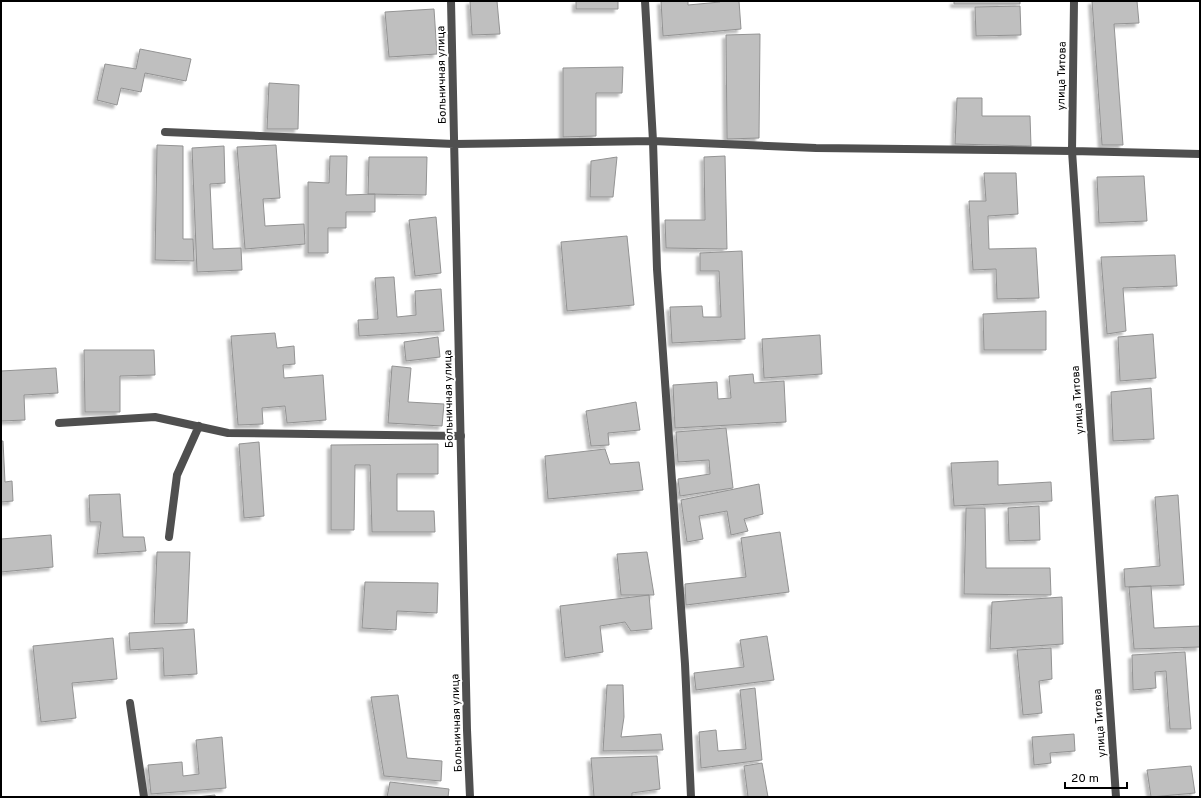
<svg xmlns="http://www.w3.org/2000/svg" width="1201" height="798" viewBox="0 0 1201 798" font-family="Overpass,sans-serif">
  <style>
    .building { fill: #bfbfbf; stroke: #939393; filter: url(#shadow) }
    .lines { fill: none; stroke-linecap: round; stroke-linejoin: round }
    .service { stroke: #4f4f4f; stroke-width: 8 }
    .minor { stroke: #4f4f4f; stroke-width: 8 }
    .labels { text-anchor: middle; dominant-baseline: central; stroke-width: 4; stroke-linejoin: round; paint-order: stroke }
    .street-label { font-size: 11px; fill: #000; stroke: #fff }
  </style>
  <defs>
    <filter id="shadow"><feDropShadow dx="-3.5" dy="3.5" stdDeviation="1" flood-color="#0004"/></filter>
  </defs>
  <rect width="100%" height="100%" fill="#fff"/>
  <path class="building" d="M470,1H497L500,34L472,35Z
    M576,1H618V9H576Z
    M661,1H688V5L720,2L719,1H739L741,29L663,36Z
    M954,1H1020V4H954Z
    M1092,1H1137L1139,23L1114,24L1123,145H1102Z
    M1020,6L1021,35L976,36L975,7Z
    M434,9L437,54L389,57L385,12Z
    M760,34L759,138L727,139L726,35Z
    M140,49L191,59L186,81L145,73L141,92L121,88L117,105L97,100L105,64L136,69Z
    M623,67L622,93H596V136L563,137V68Z
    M269,83L299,85L298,129H267Z
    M957,98H982V116H1030L1031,146L955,144Z
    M157,145L183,146V239H193L194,261L155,260Z
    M276,145L280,198L263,199L265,226L304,224L305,244L245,249L237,147Z
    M224,146L225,183L210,184L213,249L241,248L242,270L197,272L192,148Z
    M330,156H347L346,195L375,194V212H346V228H328V253H308V182L329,183Z
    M725,156L727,249L666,248L665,220H705L704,157Z
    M369,157H427L426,195L368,194Z
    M617,157L613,197H590L591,161Z
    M984,173H1016L1018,214L988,216L989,249L1036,248L1039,298L997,299L996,269L973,270L969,201H986Z
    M1144,176L1147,221L1099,223L1097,177Z
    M436,217L441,273L415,276L409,220Z
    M627,236L634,305L567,311L561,242Z
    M742,251L745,339L672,343L670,307L702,306L703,317H721L719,271H700V253Z
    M1175,255L1177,286L1123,288L1126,331L1107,334L1101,257Z
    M394,277L397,317L416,315L415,291L441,289L444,331L359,336L358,320L378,319L375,278Z
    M1046,311V350H984L983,314Z
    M275,333L277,348L294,346L295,364L283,365L284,378L323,375L326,420L287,423L285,406L262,408L263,424L238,425L231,336Z
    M1153,334L1156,378L1120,381L1118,337Z
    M820,335L822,374L764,378L762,339Z
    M438,337L440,357L406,361L404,342Z
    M84,350H154L155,375L120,376V412H85Z
    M392,366L411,368L408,402L444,404L442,426L388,423Z
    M56,368L58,393L24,395L25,420L1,421V371Z
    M753,374L754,383L784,381L786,422L675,428L673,385L717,382L718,399L731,398L729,376Z
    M1151,388L1154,439L1113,441L1111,392Z
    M636,402L640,430L608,433L609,445L591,446L586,411Z
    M726,428L733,488L680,496L678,479L710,474L709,460L678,462L676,432Z
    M1,441H3L5,482L12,481L13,501L1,502Z
    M259,442L264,516L244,518L239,444Z
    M438,444V474H397V511H434L435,532H372L370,465H355L354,530H331V445Z
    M605,449L610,464L639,462L643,490L548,499L545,456Z
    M998,461V485L1051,482L1052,501L954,506L951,463Z
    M759,484L763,514L744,519L748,531L731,535L727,511L699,516L703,539L687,542L681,500Z
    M120,494L123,537H144L146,551L97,554L101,522H90L89,495Z
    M1178,495L1184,585L1125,587L1124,569L1160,566L1155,497Z
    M1039,506L1040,540L1009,541L1008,508Z
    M966,508H985L986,568H1050L1051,595L964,594Z
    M780,532L789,592L686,605L685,584L746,577L741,538Z
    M51,535L53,567L1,572V539Z
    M157,552H190L187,623L154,624Z
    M647,552L654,595H621L617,554Z
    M365,582L438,583L437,613L397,611L396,630L362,628Z
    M1151,586L1154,628L1200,626V647L1134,649L1129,587Z
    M649,595L652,629L631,631L625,622L600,626L603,652L565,658L560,606Z
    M1062,597L1063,644L990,649L992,602Z
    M194,629L197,674L164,676L163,648L130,650L129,633Z
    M767,636L774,680L696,690L694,673L744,667L740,640Z
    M113,638L117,679L72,683L76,718L41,722L33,646Z
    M1051,648L1052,679L1039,681L1042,713L1023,715L1017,650Z
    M1185,652L1191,729H1170L1166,671L1155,672L1156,688L1133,690L1132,655Z
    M607,685H623L624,717L621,737L661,734L663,750L603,751Z
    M755,688L762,760L701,768L699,732L716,730L718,751L746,749L740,690Z
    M398,695L407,758L442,761L441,781L384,776L371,697Z
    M1074,734L1075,751L1050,753L1051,763L1034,765L1032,737Z
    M222,737L226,788L151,794L148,765L182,762L183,776L199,774L196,740Z
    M657,756L660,789L632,793V797H594L591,758Z
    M762,763L768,797H748L744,766Z
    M1191,766L1195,793L1151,797L1147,770Z
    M390,782L449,789L448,797H387Z
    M215,795V797H196Z"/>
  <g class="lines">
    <path class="service" d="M59,423L155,417L228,433L461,436
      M169,537L177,475L199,426
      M130,703L144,797"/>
    <path class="minor" d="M451,1L467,730L470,797
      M645,1L653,141L657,269L685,664L691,797
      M1074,1L1072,151L1116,797
      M165,132L454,144L653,141L816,148L1072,151L1200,154"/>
  </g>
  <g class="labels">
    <g class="street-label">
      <text transform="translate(442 75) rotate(-91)">Больничная улица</text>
      <text transform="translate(1062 76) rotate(-89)">улица Титова</text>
      <text transform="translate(449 399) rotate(-91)">Больничная улица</text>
      <text transform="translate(1078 400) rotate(-94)">улица Титова</text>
      <text transform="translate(457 723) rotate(-92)">Больничная улица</text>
      <text transform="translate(1100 723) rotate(-94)">улица Титова</text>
    </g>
  </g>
  <rect width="1201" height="798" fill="none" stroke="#000000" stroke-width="4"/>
  <path d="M1065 782v6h62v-6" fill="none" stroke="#000000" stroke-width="2"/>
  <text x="1071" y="782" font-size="12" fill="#000000" stroke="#ffffff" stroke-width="3" paint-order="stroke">20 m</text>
</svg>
